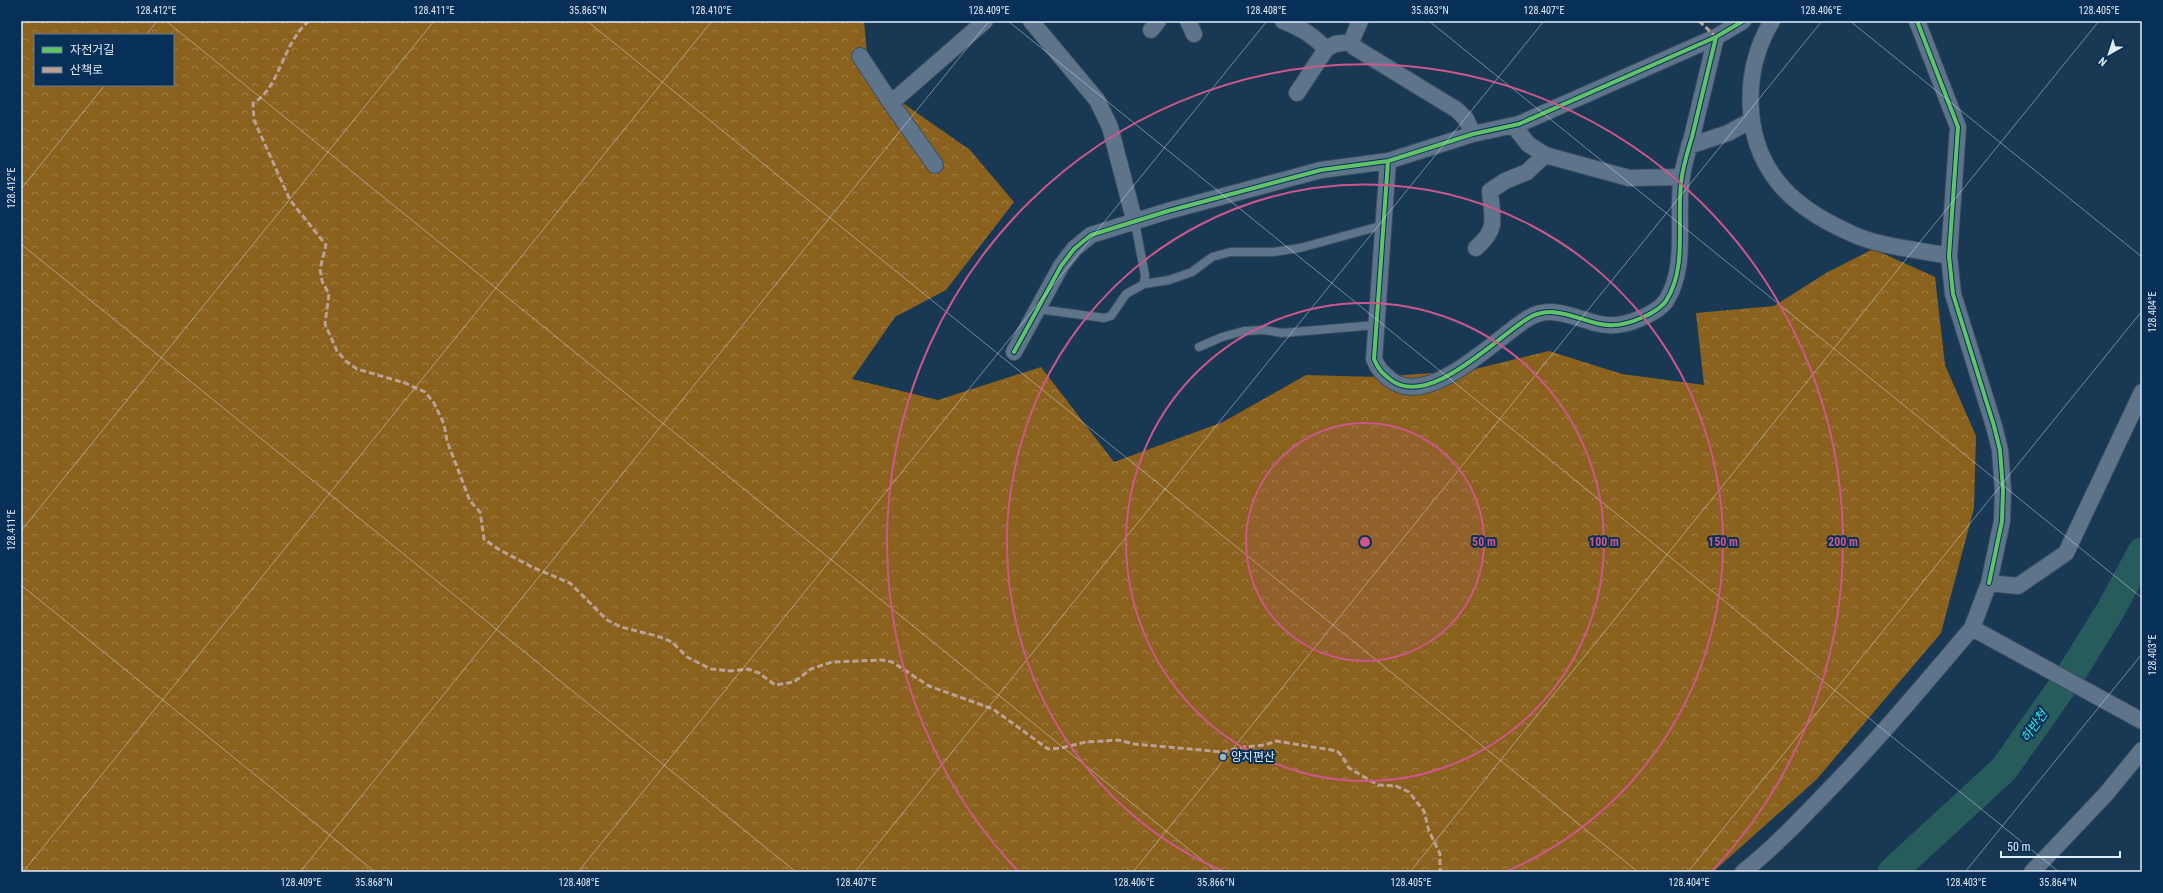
<svg xmlns="http://www.w3.org/2000/svg" width="2163" height="893" viewBox="0 0 2163 893" font-family="'Roboto Condensed','Noto Sans KR',sans-serif">
  <style>
    .forest { fill: url(#forest-crowns); fill-rule: evenodd }
    .lines { fill: none; stroke-linecap: round; stroke-linejoin: round }
    .river { stroke: #285b5c; stroke-width: 29 }
    .lane-casing { stroke: #3c4e5f; stroke-width: 10 }
    .street-casing { stroke: #3c4e5f; stroke-width: 18 }
    .lane { stroke: #5e748b; stroke-width: 8 }
    .street { stroke: #5e748b; stroke-width: 16 }
    .quiet { stroke: #bda197; stroke-width: 3; stroke-dasharray: 6 3; stroke-linecap: butt }
    .cycleway-casing { stroke: #063057; stroke-width: 6 }
    .cycleway { stroke: #61c268; stroke-width: 4 }
    .ticks { fill: none; stroke: #e3eefb; stroke-width: 1; stroke-opacity: 0.45 }
    .ring { fill: none; stroke: #cc588b; stroke-width: 2 }
    .poi-dot { fill: #9caec1; stroke: #063057; stroke-width: 1.5 }
    .labels { text-anchor: middle; dominant-baseline: central; stroke-width: 4; stroke-linejoin: round; paint-order: stroke }
    .poi-label { font-size: 12px; fill: #e3eefb; stroke: #063057; text-anchor: start }
    .water-label { font-size: 13px; font-style: italic; fill: #37ebe5; stroke: #063057 }
    .centre { fill: #cc588b; stroke: #063057; stroke-width: 2 }
    .ring-label { font-size: 12px; text-anchor: middle; font-weight: bold; fill: #cc588b; stroke: #063057; stroke-width: 4; stroke-linejoin: round; paint-order: stroke }
    .neatline { fill: none; stroke: #e3eefb; stroke-width: 1.5 }
    .ticks-label { font-size: 10px; text-anchor: middle; fill: #e3eefb }
  </style>
  <defs>
    <pattern id="forest-crowns" width="20" height="18" patternUnits="userSpaceOnUse"><rect width="20" height="18" fill="#8a611d"/><path d="M2 6a3 3 0 1 1 6 0M12 15a3 3 0 1 1 6 0" fill="none" stroke="#a0804a"/></pattern>
  </defs>
  <rect width="100%" height="100%" fill="#183854"/>
  <path class="forest" d="M21,21H864L867,54L897,99L970,150L1014,202L946,290L895,317L852,379L938,400L1041,367L1114,462L1223,422L1306,375L1379,377L1471,370L1549,351L1622,374L1704,385L1696,313L1774,306L1826,273L1873,249L1935,277L1945,365L1976,436L1974,508L1941,633L1817,779L1713,872H21ZM35,35H173V85H35Z"/>
  <g class="lines">
    <path class="river" d="M1892,872L2004,769L2071,674L2110,611L2142,552"/>
    <defs>
      <path id="lane" d="M1144,284L1169,280L1192,272L1212,257L1230,252H1273L1300,248L1384,225
        M1038,309L1104,318L1111,316L1126,294L1144,284L1145,275L1135,223
        M1199,347L1222,337L1244,331L1265,330L1282,333L1376,325"/>
      <path id="street" d="M1031,21L1097,100L1110,127L1135,223
        M1188,21L1194,34
        M1283,21C1301,28 1313,35 1326,49
        M1360,21L1351,42L1354,47L1457,110L1466,119L1473,134
        M1772,21C1743,69 1742,136 1777,181C1794,203 1822,220 1846,231C1877,247 1915,249 1949,256
        M1917,21L1958,127L1949,256L1953,294L1994,426L2000,450L2003,490L2002,521L1989,583
        M1151,30L1158,21
        M860,56L891,103L935,165
        M1297,93L1326,49L1335,44L1351,42
        M891,103L985,21
        M1514,126L1528,144L1545,155L1629,178L1681,177
        M1689,146L1728,133L1752,120
        M1388,161L1374,359C1378,369 1382,373 1391,380C1429,409 1496,338 1527,319C1551,303 1576,319 1600,324C1614,327 1628,324 1641,318C1649,315 1661,308 1666,301C1689,265 1675,216 1682,176C1684,163 1688,150 1692,137C1700,104 1708,70 1716,37
        M1476,248C1499,228 1492,218 1490,191L1505,181L1527,172L1545,155
        M1014,352L1061,266L1074,249L1091,235L1168,211L1321,170L1388,161L1473,134L1519,124L1716,37L1743,21
        M1972,628L1989,583L2018,586L2066,553L2142,392
        M1743,872C1772,849 1797,823 1822,797C1875,743 1923,686 1972,628L2142,721
        M2032,872L2106,794L2142,750"/>
    </defs>
    <use href="#lane" class="lane-casing"/>
    <use href="#street" class="street-casing"/>
    <use href="#lane" class="lane"/>
    <use href="#street" class="street"/>
    <path class="quiet" d="M309,21C282,43 280,89 253,103L254,120L290,200L326,245L320,269L322,281L329,294L325,324L337,351L346,361L357,369L405,383L425,392L434,403L444,424L447,441L470,501L480,512L484,539L498,549L534,568L570,583L607,620L621,627L657,636L672,642L687,657L711,669L730,671L748,669L759,673L775,685L794,682L811,669L832,662L882,660L892,662L929,686L993,709L1048,749L1061,748L1086,742L1118,740L1134,744L1223,752L1244,747L1265,745L1276,741L1337,751L1342,756L1349,768L1378,785L1396,786L1409,792L1424,811L1429,831L1440,854V872
      M1699,21L1716,37"/>
    <defs>
      <path id="cycleway" d="M1917,21L1958,127L1949,256L1953,294L1994,426L2000,450L2003,490L2002,521L1989,583
        M1388,161L1374,359C1378,369 1382,373 1391,380C1429,409 1496,338 1527,319C1551,303 1576,319 1600,324C1614,327 1628,324 1641,318C1649,315 1661,308 1666,301C1689,265 1675,216 1682,176C1684,163 1688,150 1692,137C1700,104 1708,70 1716,37
        M1014,352L1061,266L1074,249L1091,235L1168,211L1321,170L1388,161L1473,134L1519,124L1716,37L1743,21"/>
    </defs>
    <use href="#cycleway" class="cycleway-casing"/>
    <use href="#cycleway" class="cycleway"/>
  </g>
  <path class="ticks" d="M166,21L1217,872M587,21L1638,872M1008,21L2059,872M1429,21L2142,598M1850,21L2142,257M146,35L157,21M21,189L105,85M21,244L796,872M21,531L434,21M21,585L375,872M23,872L712,21M300,872L989,21M578,872L1267,21M855,872L1544,21M1133,872L1822,21M1410,872L2099,21M1688,872L2142,311M1965,872L2142,654"/>
  <circle cx="1365" cy="542" r="119" fill="#cc588b" fill-opacity=".12"/>
  <g class="ring">
    <circle cx="1365" cy="542" r="119"/>
    <circle cx="1365" cy="542" r="239"/>
    <path d="M1225 872A358 358 0 1 1 1505 872"/>
    <path d="M1018 871A478 478 0 1 1 1712 871"/>
  </g>
  <circle class="poi-dot" cx="1223" cy="757" r="4"/>
  <g class="labels">
    <g class="poi-label">
      <text x="1231" y="757">양지편산</text>
    </g>
    <g class="water-label">
      <text transform="translate(2034 726) rotate(-55)">하반천</text>
    </g>
  </g>
  <circle cx="1365" cy="542" r="6" class="centre"/>
  <g class="ring-label">
    <text x="1484" y="546">50 m</text>
    <text x="1604" y="546">100 m</text>
    <text x="1723" y="546">150 m</text>
    <text x="1843" y="546">200 m</text>
  </g>
  <rect width="2163" height="893" fill="none" stroke="#063057" stroke-width="44"/>
  <rect x="34" y="34" width="140" height="52" fill="#063057" stroke="#5e7c99"/>
  <rect x="42" y="47" width="20" height="6" fill="#61c268" stroke="#5e7c99"/>
  <text x="70" y="54" font-size="12" fill="#e3eefb">자전거길</text>
  <rect x="42" y="67" width="20" height="6" fill="#bda197" stroke="#5e7c99"/>
  <text x="70" y="74" font-size="12" fill="#e3eefb">산책로</text>
  <g transform="translate(2109 54) rotate(219)" stroke="#063057" stroke-width="3" paint-order="stroke">
  <path d="M0-3L7 15L0 10L-7 15Z" fill="#e3eefb"/>
  <text y="-6" font-size="11" font-weight="bold" text-anchor="middle" fill="#e3eefb">N</text>
  </g>
  <path d="M2001 851v6h119v-6" fill="none" stroke="#e3eefb" stroke-width="2"/>
  <text x="2007" y="851" font-size="12" fill="#e3eefb" stroke="#063057" stroke-width="3" paint-order="stroke">50 m</text>
  <rect x="22" y="22" width="2119" height="849" class="neatline"/>
  <g class="ticks-label">
    <text x="156" y="14">128.412°E</text>
    <text x="434" y="14">128.411°E</text>
    <text x="588" y="14">35.865°N</text>
    <text x="711" y="14">128.410°E</text>
    <text x="989" y="14">128.409°E</text>
    <text x="1266" y="14">128.408°E</text>
    <text x="1430" y="14">35.863°N</text>
    <text x="1544" y="14">128.407°E</text>
    <text x="1821" y="14">128.406°E</text>
    <text x="2099" y="14">128.405°E</text>
    <text transform="translate(11 188) rotate(-90)" y="4">128.412°E</text>
    <text transform="translate(2152 312) rotate(-90)" y="4">128.404°E</text>
    <text transform="translate(11 530) rotate(-90)" y="4">128.411°E</text>
    <text transform="translate(2152 655) rotate(-90)" y="4">128.403°E</text>
    <text x="301" y="886">128.409°E</text>
    <text x="374" y="886">35.868°N</text>
    <text x="579" y="886">128.408°E</text>
    <text x="856" y="886">128.407°E</text>
    <text x="1134" y="886">128.406°E</text>
    <text x="1216" y="886">35.866°N</text>
    <text x="1411" y="886">128.405°E</text>
    <text x="1689" y="886">128.404°E</text>
    <text x="1966" y="886">128.403°E</text>
    <text x="2058" y="886">35.864°N</text>
  </g>
</svg>
